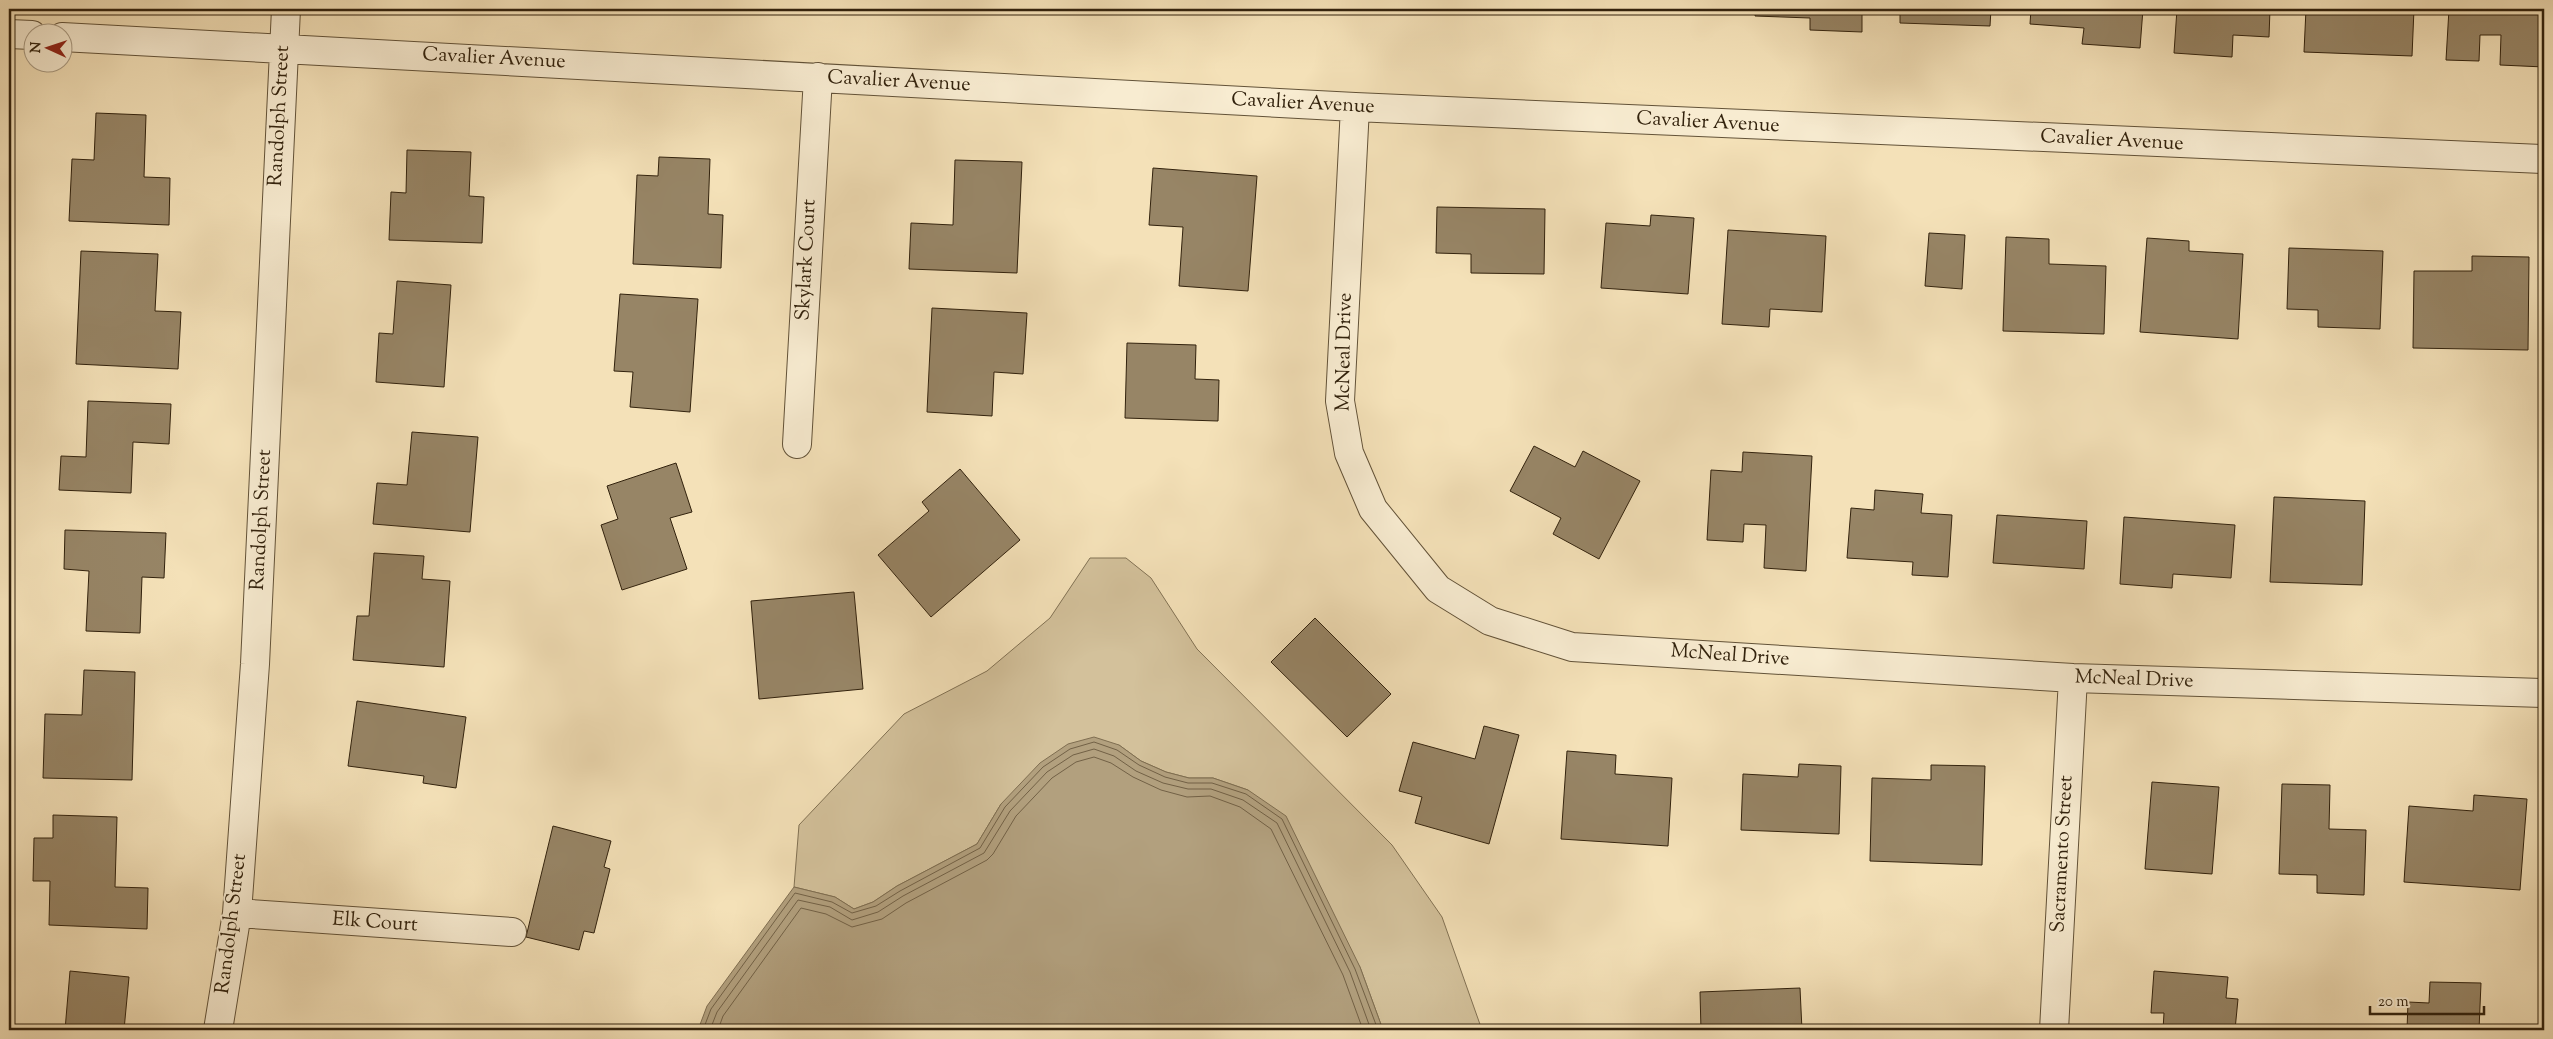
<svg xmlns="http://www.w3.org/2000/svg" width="2553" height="1039" viewBox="0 0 2553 1039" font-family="'Sorts Mill Goudy',serif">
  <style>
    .green { fill: #d3c19b; stroke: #827254 }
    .water { fill: #b2a07e; stroke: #7f6e51 }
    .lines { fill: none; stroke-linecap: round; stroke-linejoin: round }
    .shore { stroke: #726146; stroke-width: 1 }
    .building { fill: #978566; stroke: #32220d }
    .minor-casing { stroke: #625238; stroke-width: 30 }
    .minor { stroke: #f8ecd1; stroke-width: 28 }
    .labels { text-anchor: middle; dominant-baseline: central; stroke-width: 4; stroke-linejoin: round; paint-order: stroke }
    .street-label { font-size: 20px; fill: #32220d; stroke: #f8ecd1 }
  </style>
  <rect width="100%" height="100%" fill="#f4e1b8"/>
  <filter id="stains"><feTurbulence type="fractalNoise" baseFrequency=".004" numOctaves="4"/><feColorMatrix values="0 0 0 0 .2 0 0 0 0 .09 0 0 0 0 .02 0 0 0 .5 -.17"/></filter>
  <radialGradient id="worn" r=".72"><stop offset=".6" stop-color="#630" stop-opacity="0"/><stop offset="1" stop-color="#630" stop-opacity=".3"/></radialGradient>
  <path class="green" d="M1090,558H1126L1151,578L1197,649L1392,845L1442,917L1482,1030H1383L1360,967L1248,790L1213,778H1189L1166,772L1141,761L1119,745L1001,804L977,844L897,886L873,902L854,909L835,897L794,887L799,825L904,714L987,671L1050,618Z"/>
  <path class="water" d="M1094,737L1119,745L1141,761L1166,772L1189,778H1213L1248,790L1286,816L1360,967L1383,1030H698L707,1006L794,887L835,897L854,909L873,902L897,886L977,844L1001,804L1040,763L1068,744Z"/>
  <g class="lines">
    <path class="shore" d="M703,1030L711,1009L795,893L832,902L852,913L876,906L900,891L980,848L1005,807L1043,767L1070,749L1094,742L1117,750L1139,765L1165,777L1188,783H1212L1246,794L1282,819L1355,969L1378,1030
      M710,1030L717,1012L798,900L830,907L852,920L878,912L903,896L984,853L1010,811L1047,772L1073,755L1094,749L1114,756L1136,771L1163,783L1188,789H1211L1243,800L1277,823L1350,972L1371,1030
      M718,1030L723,1016L801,908L826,914L852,927L882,919L906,903L987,860L993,854L1016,816L1052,778L1076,762L1094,757L1111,763L1133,777L1161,790L1187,797L1210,796L1240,807L1271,829L1343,975L1363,1030"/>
  </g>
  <path class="building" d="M1756,9H1862V32L1810,30V18L1755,16Z
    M1900,9H1991L1990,26L1900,23Z
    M2031,9H2143L2140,48L2082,44L2084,28L2030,24Z
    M2177,9H2270L2269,37L2233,35L2232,57L2174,53Z
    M2306,9H2414L2412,56L2304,52Z
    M2449,9H2544V67L2500,65L2501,35H2480L2479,61L2446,60Z
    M96,113L146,115L144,177L170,178L169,225L69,221L72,159L94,160Z
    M407,150L471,152L469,196L484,197L482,243L389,240L391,192L406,193Z
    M659,157L710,159L708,214L723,215L721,268L633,264L637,175L658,176Z
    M955,160L1022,162L1017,273L909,269L911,223L953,225Z
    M1153,168L1257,176L1248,291L1179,286L1183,227L1149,225Z
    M1437,207L1545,209L1544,274L1471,273V254L1436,253Z
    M1651,215L1694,218L1688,294L1601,288L1606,223L1650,226Z
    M1728,230L1826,236L1822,312L1770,309L1769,327L1722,324Z
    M1929,233L1965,235L1962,289L1925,286Z
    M2006,237L2049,239V264L2106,266L2104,334L2003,331Z
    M2147,238L2189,241V251L2243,254L2238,339L2140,332Z
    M2289,248L2383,251L2380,329L2318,327V310L2287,309Z
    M81,251L158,254L155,311L181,312L178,369L76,364Z
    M2472,256L2529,257L2528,350L2413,348L2414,271H2472Z
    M397,281L451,285L444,387L376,382L379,333L393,334Z
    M620,294L698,299L690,412L630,407L633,372L614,371Z
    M932,308L1027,313L1023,374L994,372L992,416L927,412Z
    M1127,343L1196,345L1195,379L1219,380L1218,421L1125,418Z
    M88,401L171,404L169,444L133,442L131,493L59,490L61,456L86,457Z
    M412,432L478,437L470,532L373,524L377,483L407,485Z
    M1534,446L1575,467L1583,451L1640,481L1599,559L1553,534L1561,518L1510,491Z
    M1743,452L1812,456L1806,571L1764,568L1766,525L1744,524L1743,542L1707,540L1711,470L1742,472Z
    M676,463L692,512L670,518L687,569L622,590L601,525L618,519L607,486Z
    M960,469L1020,540L931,617L878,555L929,511L922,502Z
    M1875,490L1923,494L1921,513L1952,515L1948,577L1912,575L1913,562L1847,558L1851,508L1874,510Z
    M2274,497L2365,501L2362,585L2270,582Z
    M1997,515L2087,521L2084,569L1993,563Z
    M2124,517L2235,525L2231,578L2173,574L2172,588L2120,584Z
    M65,530L166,533L164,578L142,577L140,633L86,631L89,571L64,569Z
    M374,553L424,556L422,579L450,581L444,667L353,660L357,616H369Z
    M854,592L863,689L759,699L751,601Z
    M1315,618L1391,694L1347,737L1271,662Z
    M84,670L135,672L132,780L43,778L45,714L82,715Z
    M357,701L466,717L456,788L423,783L424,776L348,766Z
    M1484,726L1519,735L1489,844L1415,823L1422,797L1399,791L1413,742L1475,759Z
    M1567,751L1616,755L1615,774L1672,778L1668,846L1561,839Z
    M1799,764L1841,766L1839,834L1741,830L1743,774L1798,777Z
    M1931,765L1985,766L1982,865L1870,861L1872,778L1931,780Z
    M2152,782L2219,787L2212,874L2145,869Z
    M2282,784L2330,785L2329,829L2366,830L2364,895L2317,893V875L2279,874Z
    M2474,795L2527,799L2520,890L2404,882L2409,806L2473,811Z
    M53,815L117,817L115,887L148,888L147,929L49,925L50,881H33L34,838H53Z
    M553,826L611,841L604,867L610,869L594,933L584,931L579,950L526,937Z
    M70,971L129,977L124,1030H65Z
    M2154,971L2228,977L2226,998L2238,999L2235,1030H2163L2164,1013H2151Z
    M2430,982L2481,983L2479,1030H2407L2408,1002L2429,1003Z
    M1800,988L1802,1030H1701L1700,992Z"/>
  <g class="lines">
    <defs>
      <path id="minor" d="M9,34L32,35
        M62,37L1355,107L2544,159
        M1355,107L1340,401L1349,453L1373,509L1438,589L1490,621L1572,647L2073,678L2544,693
        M797,444L818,77
        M237,913L512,932
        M218,1030L237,913L255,664L286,9
        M2054,1030L2073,678"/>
    </defs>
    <use href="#minor" class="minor-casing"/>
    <use href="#minor" class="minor"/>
  </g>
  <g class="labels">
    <g class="street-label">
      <text transform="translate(494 59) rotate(3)">Cavalier Avenue</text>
      <text transform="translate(899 82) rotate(3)">Cavalier Avenue</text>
      <text transform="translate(1303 104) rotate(3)">Cavalier Avenue</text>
      <text transform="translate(280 116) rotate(-87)">Randolph Street</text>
      <text transform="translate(1708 123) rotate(3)">Cavalier Avenue</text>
      <text transform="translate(2112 141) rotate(3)">Cavalier Avenue</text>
      <text transform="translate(807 260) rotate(-87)">Skylark Court</text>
      <text transform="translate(1345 352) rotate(-89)">McNeal Drive</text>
      <text transform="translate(262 520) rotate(-87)">Randolph Street</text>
      <text transform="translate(1730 656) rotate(4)">McNeal Drive</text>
      <text transform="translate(2134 680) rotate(2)">McNeal Drive</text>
      <text transform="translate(2063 854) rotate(-87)">Sacramento Street</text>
      <text transform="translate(375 923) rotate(4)">Elk Court</text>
      <text transform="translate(232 924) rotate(-83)">Randolph Street</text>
    </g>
  </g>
  <rect width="2553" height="1039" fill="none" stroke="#f4e1b8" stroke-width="30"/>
  <rect x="10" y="10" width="2533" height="1019" fill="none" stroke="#32220d" stroke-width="2.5"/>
  <rect x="15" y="15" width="2523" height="1009" fill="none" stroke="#32220d"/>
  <g transform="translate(48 48) rotate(273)"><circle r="24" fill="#f8ecd1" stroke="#a99b83"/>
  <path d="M0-4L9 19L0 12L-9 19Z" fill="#8f2418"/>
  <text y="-8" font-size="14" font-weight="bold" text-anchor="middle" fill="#32220d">N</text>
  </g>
  <path d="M2370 1006v8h114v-8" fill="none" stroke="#32220d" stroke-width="2.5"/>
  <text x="2378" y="1006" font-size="15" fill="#32220d" stroke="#f8ecd1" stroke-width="4" paint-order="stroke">20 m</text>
  <rect width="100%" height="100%" filter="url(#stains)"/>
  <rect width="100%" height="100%" fill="url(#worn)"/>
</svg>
